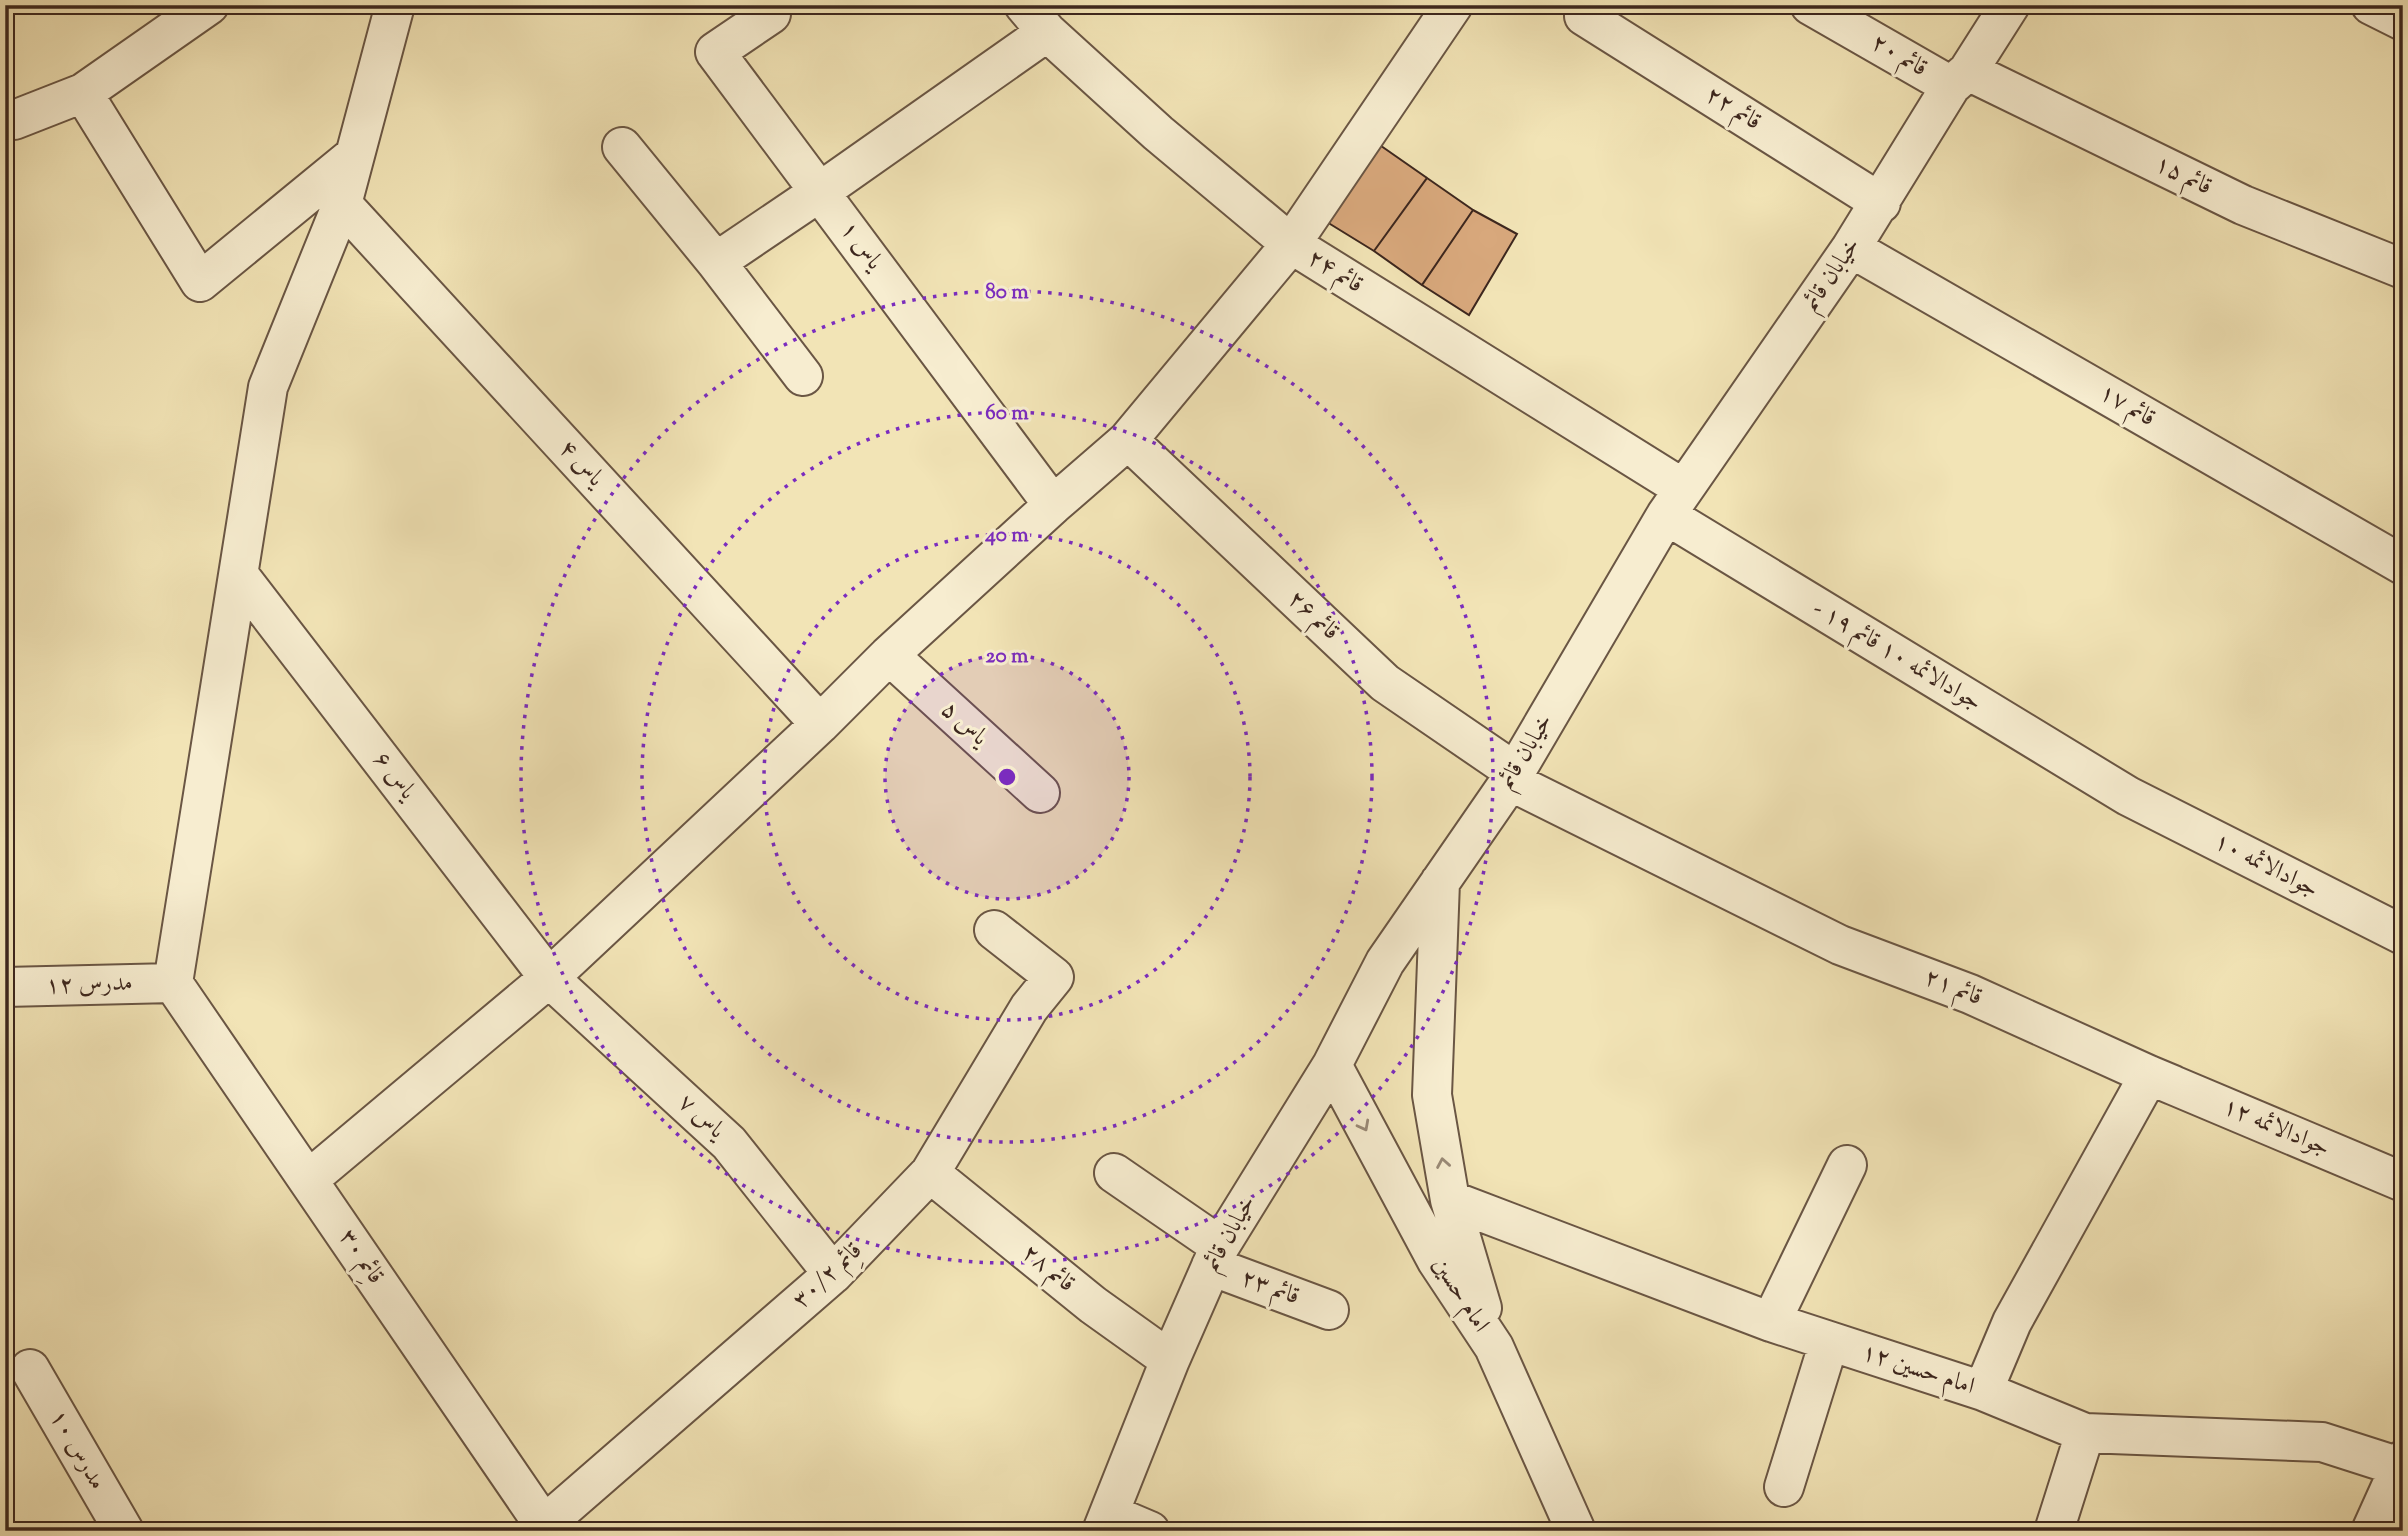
<svg xmlns="http://www.w3.org/2000/svg" width="2408" height="1536" viewBox="0 0 2408 1536" font-family="'Sorts Mill Goudy',Amiri,serif">
  <style>
    .building { fill: #d8a87c; stroke: #3d271e; stroke-width: 2 }
    .lines { fill: none; stroke-linecap: round; stroke-linejoin: round }
    .minor-casing { stroke: #6a5644; stroke-width: 42 }
    .minor { stroke: #f7edd0; stroke-width: 38 }
    .oneway { stroke: #9a8a77 }
    .ring { fill: none; stroke: #7b2cbf; stroke-width: 3.5; stroke-dasharray: 3.5 7 }
    .labels { text-anchor: middle; dominant-baseline: central; stroke-width: 6; stroke-linejoin: round; paint-order: stroke }
    .street-label { font-size: 24px; fill: #3d271e; stroke: #f7edd0 }
    .centre { fill: #7b2cbf; stroke: #f7edd0; stroke-width: 3.5 }
    .ring-label { font-size: 21px; text-anchor: middle; font-weight: bold; fill: #7b2cbf; stroke: #f7edd0; stroke-width: 6; stroke-linejoin: round; paint-order: stroke }
  </style>
  <rect width="100%" height="100%" fill="#f2e4b6"/>
  <filter id="stains"><feTurbulence type="fractalNoise" baseFrequency=".00286" numOctaves="4"/><feColorMatrix values="0 0 0 0 .2 0 0 0 0 .09 0 0 0 0 .02 0 0 0 .5 -.17"/></filter>
  <radialGradient id="worn" r=".72"><stop offset=".6" stop-color="#630" stop-opacity="0"/><stop offset="1" stop-color="#630" stop-opacity=".3"/></radialGradient>
  <path class="building" d="M1374,141L1427,178L1374,251L1322,219Z
    M1427,178L1473,210L1422,285L1374,251Z
    M1473,210L1517,234L1469,315L1422,285Z"/>
  <g class="lines">
    <defs>
      <path id="minor" d="M765,5L771,14L715,52L1053,505
        M1024,5L1047,32L1158,133L1291,244L1684,489
        M1810,5L1951,86
        M2371,5L2403,21
        M1584,16L1881,203
        M1968,71L2243,205L2403,269
        M83,93L200,282L355,155
        M5,120H14L83,93L209,5
        M622,147L716,262L803,376
        M342,204L820,724
        M1851,248L2403,565
        M716,262L821,191L1047,32
        M1128,440L1385,683L1515,772
        M1666,515L2128,796L2403,935
        M239,575L549,978L729,1143L833,1274
        M889,655L1040,793
        M1510,781L1840,945L1970,994L2149,1075L2403,1182
        M1440,882L1432,1095L1450,1200L1482,1308
        M173,983L268,387L342,204L395,5
        M173,983L548,1531
        M5,987L173,983
        M1332,1065L1437,1261L1494,1347L1576,1531
        M930,1173L1093,1305L1170,1360
        M1114,1173L1220,1246
        M308,1180L549,978L820,724L889,655L1053,505L1128,440L1291,244L1453,5
        M1450,1200L1771,1322L1983,1391L2085,1433L2322,1442L2400,1467
        M1211,1266L1329,1310
        M1771,1322L1847,1165
        M30,1369L124,1531
        M1983,1391L2012,1322L2149,1075L2173,1085
        M1784,1487L1829,1342
        M1110,1514L1150,1531
        M535,1531L544,1525L833,1274L930,1173L1029,1008L1054,977L994,930
        M1102,1531L1170,1360L1220,1246L1332,1065L1385,962L1510,781L1666,515L1851,248L1951,86L1968,71L2010,5
        M2054,1531L2085,1433
        M2371,1531L2403,1460"/>
    </defs>
    <use href="#minor" class="minor-casing"/>
    <use href="#minor" class="minor"/>
  </g>
  <defs><path id="oneway-chevron" d="M-2-3.5L2.5 0L-2 3.5" fill="none" stroke-width="1.6" stroke-linecap="round" stroke-linejoin="round" transform="scale(1.75)"/></defs>
  <g class="oneway">
    <use href="#oneway-chevron" transform="translate(1364 1126) rotate(62)"/>
    <use href="#oneway-chevron" transform="translate(1443 1163) rotate(-100)"/>
  </g>
  <circle cx="1007" cy="777" r="122" fill="#7b2cbf" fill-opacity=".12"/>
  <g class="ring">
    <circle cx="1007" cy="777" r="122"/>
    <circle cx="1007" cy="777" r="243"/>
    <circle cx="1007" cy="777" r="365"/>
    <circle cx="1007" cy="777" r="486"/>
  </g>
  <g class="labels">
    <g class="street-label">
      <text transform="translate(1899 56) rotate(30)">قائم ۲۰</text>
      <text transform="translate(1733 109) rotate(32)">قائم ۲۲</text>
      <text transform="translate(2183 176) rotate(26)">قائم ۱۵</text>
      <text transform="translate(861 246) rotate(53)">یاس ۱</text>
      <text transform="translate(1335 272) rotate(32)">قائم ۲۴</text>
      <text transform="translate(1832 275) rotate(-56)">خیابان قائم</text>
      <text transform="translate(2127 406) rotate(30)">قائم ۱۷</text>
      <text transform="translate(581 464) rotate(47)">یاس ۴</text>
      <text transform="translate(1313 616) rotate(43)">قائم ۲۶</text>
      <text transform="translate(1897 656) rotate(31)">- جوادالائمه ۱۰ قائم ۱۹</text>
      <text transform="translate(964 724) rotate(42)">یاس ۵</text>
      <text transform="translate(1526 752) rotate(-59)">خیابان قائم</text>
      <text transform="translate(394 776) rotate(52)">یاس ۶</text>
      <text transform="translate(2266 866) rotate(27)">جوادالائمه ۱۰</text>
      <text transform="translate(89 985) rotate(-2)">مدرس ۱۲</text>
      <text transform="translate(1953 988) rotate(22)">قائم ۲۱</text>
      <text transform="translate(701 1117) rotate(42)">یاس ۷</text>
      <text transform="translate(2276 1128) rotate(23)">جوادالائمه ۱۲</text>
      <text transform="translate(1230 1234) rotate(-61)">خیابان قائم</text>
      <text transform="translate(361 1257) rotate(56)">قاِئم ۳۰</text>
      <text transform="translate(1048 1269) rotate(39)">قائم ۲۸</text>
      <text transform="translate(828 1276) rotate(-43)">قاِئم ۳۰/۲</text>
      <text transform="translate(1270 1288) rotate(20)">قائم ۲۳</text>
      <text transform="translate(1460 1295) rotate(57)">امام حسین</text>
      <text transform="translate(1918 1370) rotate(18)">امام حسین ۱۲</text>
      <text transform="translate(77 1450) rotate(60)">مدرس ۱۰</text>
    </g>
  </g>
  <circle cx="1007" cy="777" r="10" class="centre"/>
  <g class="ring-label">
    <text x="1007" y="298">80 m</text>
    <text x="1007" y="419">60 m</text>
    <text x="1007" y="541">40 m</text>
    <text x="1007" y="662">20 m</text>
  </g>
  <rect width="2408" height="1536" fill="none" stroke="#f2e4b6" stroke-width="28"/>
  <rect x="7" y="7" width="2394" height="1522" fill="none" stroke="#3d271e" stroke-width="3.5"/>
  <rect x="14" y="14" width="2380" height="1508" fill="none" stroke="#3d271e" stroke-width="2"/>
  <rect width="100%" height="100%" filter="url(#stains)"/>
  <rect width="100%" height="100%" fill="url(#worn)"/>
</svg>
